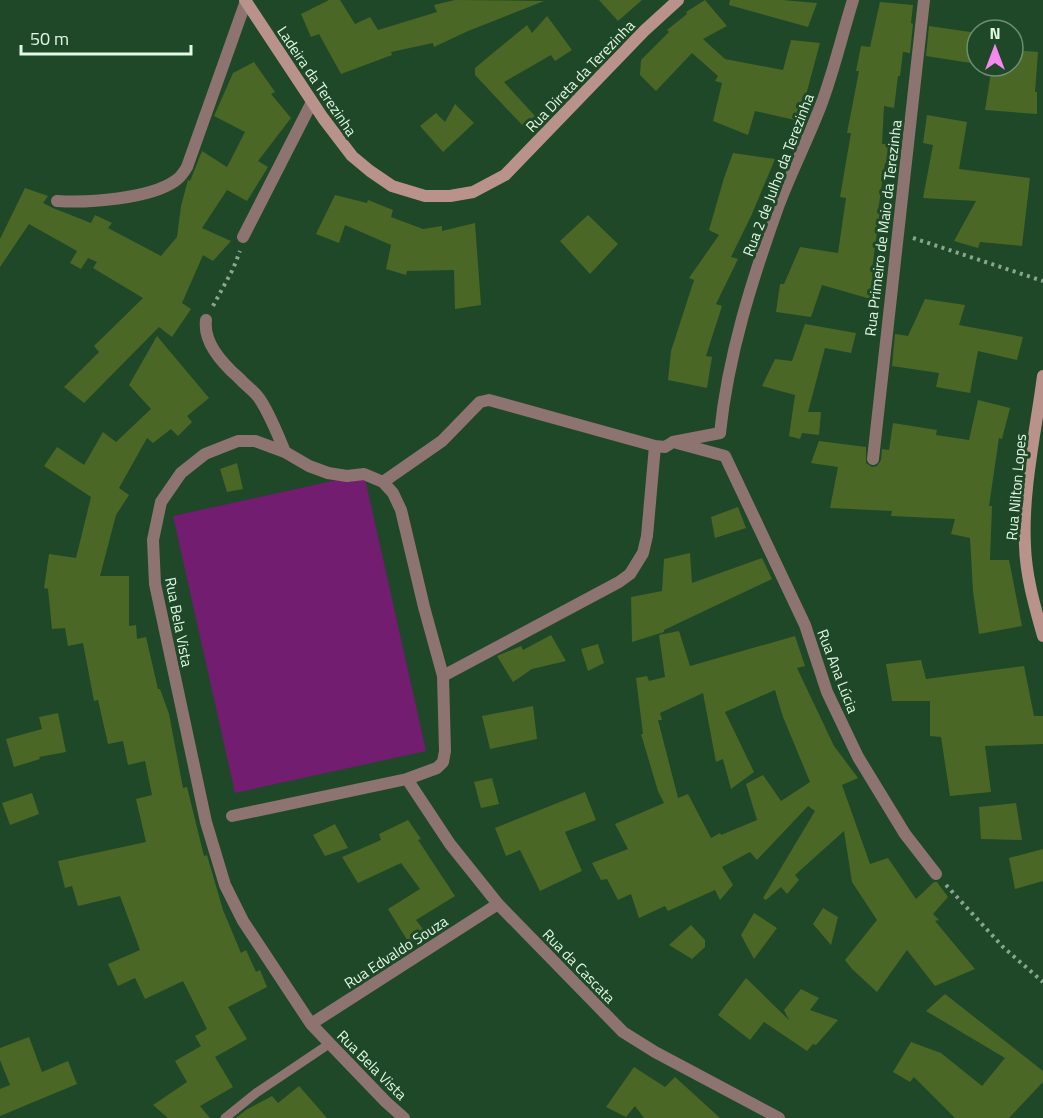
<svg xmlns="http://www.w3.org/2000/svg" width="1043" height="1118" viewBox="0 0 1043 1118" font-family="'Titillium Web',sans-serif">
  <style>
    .green { fill: #721d70 }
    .building { fill: #4b6725; fill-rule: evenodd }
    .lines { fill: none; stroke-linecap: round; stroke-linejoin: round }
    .path { stroke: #88a78e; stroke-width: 4; stroke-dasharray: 3 4.5; stroke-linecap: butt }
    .lane { stroke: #8d7470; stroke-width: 9 }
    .street { stroke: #8d7470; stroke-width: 12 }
    .secondary { stroke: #ba928c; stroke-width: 12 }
    .labels { text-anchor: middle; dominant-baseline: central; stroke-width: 6; stroke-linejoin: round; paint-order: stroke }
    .street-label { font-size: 15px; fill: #e2f9e5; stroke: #1e4828 }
  </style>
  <rect width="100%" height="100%" fill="#1e4828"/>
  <path class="green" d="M364,474L426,751L235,793L173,516Z"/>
  <path class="building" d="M329,0H340L355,24L370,17L378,30L437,12L434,5L455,0L544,1L468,31L434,47L433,43L391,52L392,55L341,74L319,34L311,37L301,14Z
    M599,0H642L618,21Z
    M705,0L727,26L703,39L725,59L783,70L791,40L820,43L799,121L755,111L748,135L713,121L722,83L715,81L718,76L692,53L656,91L640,75L641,60L669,32L667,30L687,14L686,12Z
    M730,0H782L817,3L808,27L729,5Z
    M880,2L913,5L911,23L913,24L910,53L903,52L900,76H898L894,108L884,106L882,144H891L889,163H885L878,211H880L872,269L879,271L874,300L822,285L811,317L776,312L780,284H784L800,247L838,253L846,198L840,197L851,133H847L859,71H856L861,46L870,47Z
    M547,16L572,50L555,61L551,55L504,82L535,116L524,127L475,75V68L527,25L532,33Z
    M929,26L977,33V64L926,56Z
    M1013,50L1038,52L1035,92H1037V114L985,110L992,66H1013Z
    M254,62L275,92L271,94L291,118L258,161L268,167L247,201L227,190L202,228L231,241L213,261L203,255L182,303L191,309L172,337L159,327L84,403L64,387L99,352L94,346L143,298L93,268L97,262L88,258L81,269L70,263L77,251L29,224L0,267V239L25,188L48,196L43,203L53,208L91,223L95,215L112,223L108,228L161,256L177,237L181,206L188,180L190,181L202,151L227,167L245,132L214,116L233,73Z
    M455,104L474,123L443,152L420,126L436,113L445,122Z
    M927,115L967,122L959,169L1030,178L1022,246L980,242L978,248L954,241L976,201L923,198L933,145L923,143Z
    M733,153L775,159L752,214L731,257L738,259L716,304L722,306L706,356L712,357L707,388L668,380L671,351L694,280L689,278L719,235L709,230L724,178Z
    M335,195L367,203L368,200L393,210L391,217L423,229L442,226V231L475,223L481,305L455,309L454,270L407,271L406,275L386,269L391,245L345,225L339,243L316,234Z
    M588,215L618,244L590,274L560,241Z
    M925,299L965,305L959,325L1023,337L1017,360L978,351L970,393L936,387L939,373L892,366L895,334L908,336Z
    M805,324L856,333L851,353L825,348L808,412H821L819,435L802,433L800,439L789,436L795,395L762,386L775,359L792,361Z
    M157,336L209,398L187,416L192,422L178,436L171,429L153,443L147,438L119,488L129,495L116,515L100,576H129V626L136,625L137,639L146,637L158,689H160L169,714L183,788L187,787L204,856L207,855L223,910L241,953L246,950L256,972L260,970L267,987L228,1007L247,1039L215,1057L233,1087L200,1106L210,1118H168L153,1105L187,1082L175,1061L201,1046L195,1036L207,1029L183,981L145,999L135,978L118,986L108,964L140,950L120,896L78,906L72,886L65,888L58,861L146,842L136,799L152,795L145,761L128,765L123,741L108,744L98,700L94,701L83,643L68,646L65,628L52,629L48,589L44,588L49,554L76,558L91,497L44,466L57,447L84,465L103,432L116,442L151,409L129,385Z
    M978,400L1010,408L1002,439L999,438L989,506H992L990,560H1009L1022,626L979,634L973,591L970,538L951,534L955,519L891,516L892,511L830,508L838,467L811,463L819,441L866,447V463L872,467L877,466L881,460L882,449L889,450L893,423L937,430L936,435L969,440Z
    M237,463L243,489L227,492L220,469Z
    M738,507L746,528L715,538L711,517Z
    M690,553L692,583L762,558L772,579L664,630V632L632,642L631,597L662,591L664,559Z
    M679,631L690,666L795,636L805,666L797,668L834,746L858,778L842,785L870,864L888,858L916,899L934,882H937L948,897L933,914L939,920L935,921L975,969L935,986L907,950L877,992L852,969L845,960L877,920L852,882L844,831L795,875L799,880L787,894L781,887L766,900L763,898L815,811L808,806L757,860L750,852L722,867L733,885L720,900L715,890L668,911L665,906L639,918L631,894L618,900L607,879L601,880L592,863L628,849L615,824L664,803L658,791L641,734H643L636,678L647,676L649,681L665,677L659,635ZM775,690L783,717L810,782L781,801L763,775L746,784L757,820L721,835L720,833L711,838L688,794L678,798L658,720H662L660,713L703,693L716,762L723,759L731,789L754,772L725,712Z
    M551,635L566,661L532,669L513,682L497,656L521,646L523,650Z
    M598,644L604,663L588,671L581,649Z
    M921,660L926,679L1024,666L1034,716H1043V744L985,746L991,792L950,796L941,737L930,736V701H892L886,664Z
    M533,706L537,739L490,749L482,716Z
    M58,713L66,752L39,757L40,759L14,767L6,739L42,729L39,717Z
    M492,778L499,804L481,808L474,782Z
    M585,792L596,820L565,832L582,871L540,891L520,850L506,856L495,828Z
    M32,793L39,814L10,825L2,803Z
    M1016,803L1022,840L981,839L979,807Z
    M408,820L421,839L418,840L455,896L416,920L426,933L409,943L388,909L420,889L401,863L358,883L342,857L381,840L379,834Z
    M335,824L348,848L325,856L313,835Z
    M1043,849V881L1015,889L1009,858Z
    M823,908L838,917L831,945L813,924Z
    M754,913L777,928L754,959L741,935Z
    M691,925L705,940V947L692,959L669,945Z
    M746,978L789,1020L784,1010L801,989L819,998L810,1010L838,1020L816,1045L813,1044L807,1051L764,1022L750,1040L718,1015Z
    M945,994L1043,1071V1082L1009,1118H955L914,1077L910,1082L893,1072L911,1042L941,1053L982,1086L1005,1058L926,1011Z
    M29,1037L42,1072L68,1061L77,1084L0,1116V1089L10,1085L0,1060V1048Z
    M634,1067L665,1087L675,1077L720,1118H644L635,1106L626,1117L606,1107Z
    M299,1086L327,1118H236L246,1110L272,1096L278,1103Z"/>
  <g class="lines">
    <path class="path" d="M913,238L1043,281
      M213,306L233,269L240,251
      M946,885L1003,947L1043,982"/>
    <path class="lane" d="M225,1118L256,1093L329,1044"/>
    <path class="street" d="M57,201C88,203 149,199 175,181C180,178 184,172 187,167L246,1
      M243,237L312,102
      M206,320C203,342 223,364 239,378C245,385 253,390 259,398C270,414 277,433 285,452
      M677,443L725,456L805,625L827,692L858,757L905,834L936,874
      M873,459L924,0
      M383,482L442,441L480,402L489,400L655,446L665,447L673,442L720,433C728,355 752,280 778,207C791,172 808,139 821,105C834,71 842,35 853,0
      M443,676L619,582L630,574L643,553L647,536L655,446
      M407,779L450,844L498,904L623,1032L655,1052L779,1118
      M232,816L407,779L437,768L443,762L445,751L443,676L424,607L401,510L393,493L383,482L364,474L347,476L328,473L309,466L285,452L255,441H238L205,454L181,473L161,502L153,540L155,584L206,822L225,885L243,921L311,1024L386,1102L404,1118
      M311,1024L498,904"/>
    <path class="secondary" d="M245,0L323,118L352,156L370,171L392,186L425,196H450L473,192L505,175L644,31L678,0
      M1043,376C1036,430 1022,491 1025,546C1026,577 1035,607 1043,636"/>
  </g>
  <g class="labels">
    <g class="street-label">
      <text transform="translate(580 76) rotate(-46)">Rua Direta da Terezinha</text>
      <text transform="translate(317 81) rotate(56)">Ladeira da Terezinha</text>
      <text transform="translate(778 175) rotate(-69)">Rua 2 de Julho da Terezinha</text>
      <text transform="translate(883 228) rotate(-83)">Rua Primeiro de Maio da Terezinha</text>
      <text transform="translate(1016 487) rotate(-85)">Rua Nilton Lopes</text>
      <text transform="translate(179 622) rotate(79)">Rua Bela Vista</text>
      <text transform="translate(838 671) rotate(69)">Rua Ana Lúcia</text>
      <text transform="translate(396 952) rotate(-33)">Rua Edvaldo Souza</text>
      <text transform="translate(579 966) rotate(46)">Rua da Cascata</text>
      <text transform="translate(372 1065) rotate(45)">Rua Bela Vista</text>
    </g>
  </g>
  <g transform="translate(995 48)"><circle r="28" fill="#1e4828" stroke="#6c8f74" stroke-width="1.5"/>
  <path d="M0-4.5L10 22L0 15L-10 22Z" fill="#f589ef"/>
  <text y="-9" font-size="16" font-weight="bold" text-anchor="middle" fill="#e2f9e5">N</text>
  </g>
  <path d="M21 45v9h170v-9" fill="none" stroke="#e2f9e5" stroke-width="3"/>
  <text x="30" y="45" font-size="18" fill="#e2f9e5" stroke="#1e4828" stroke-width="4.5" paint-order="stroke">50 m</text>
</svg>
